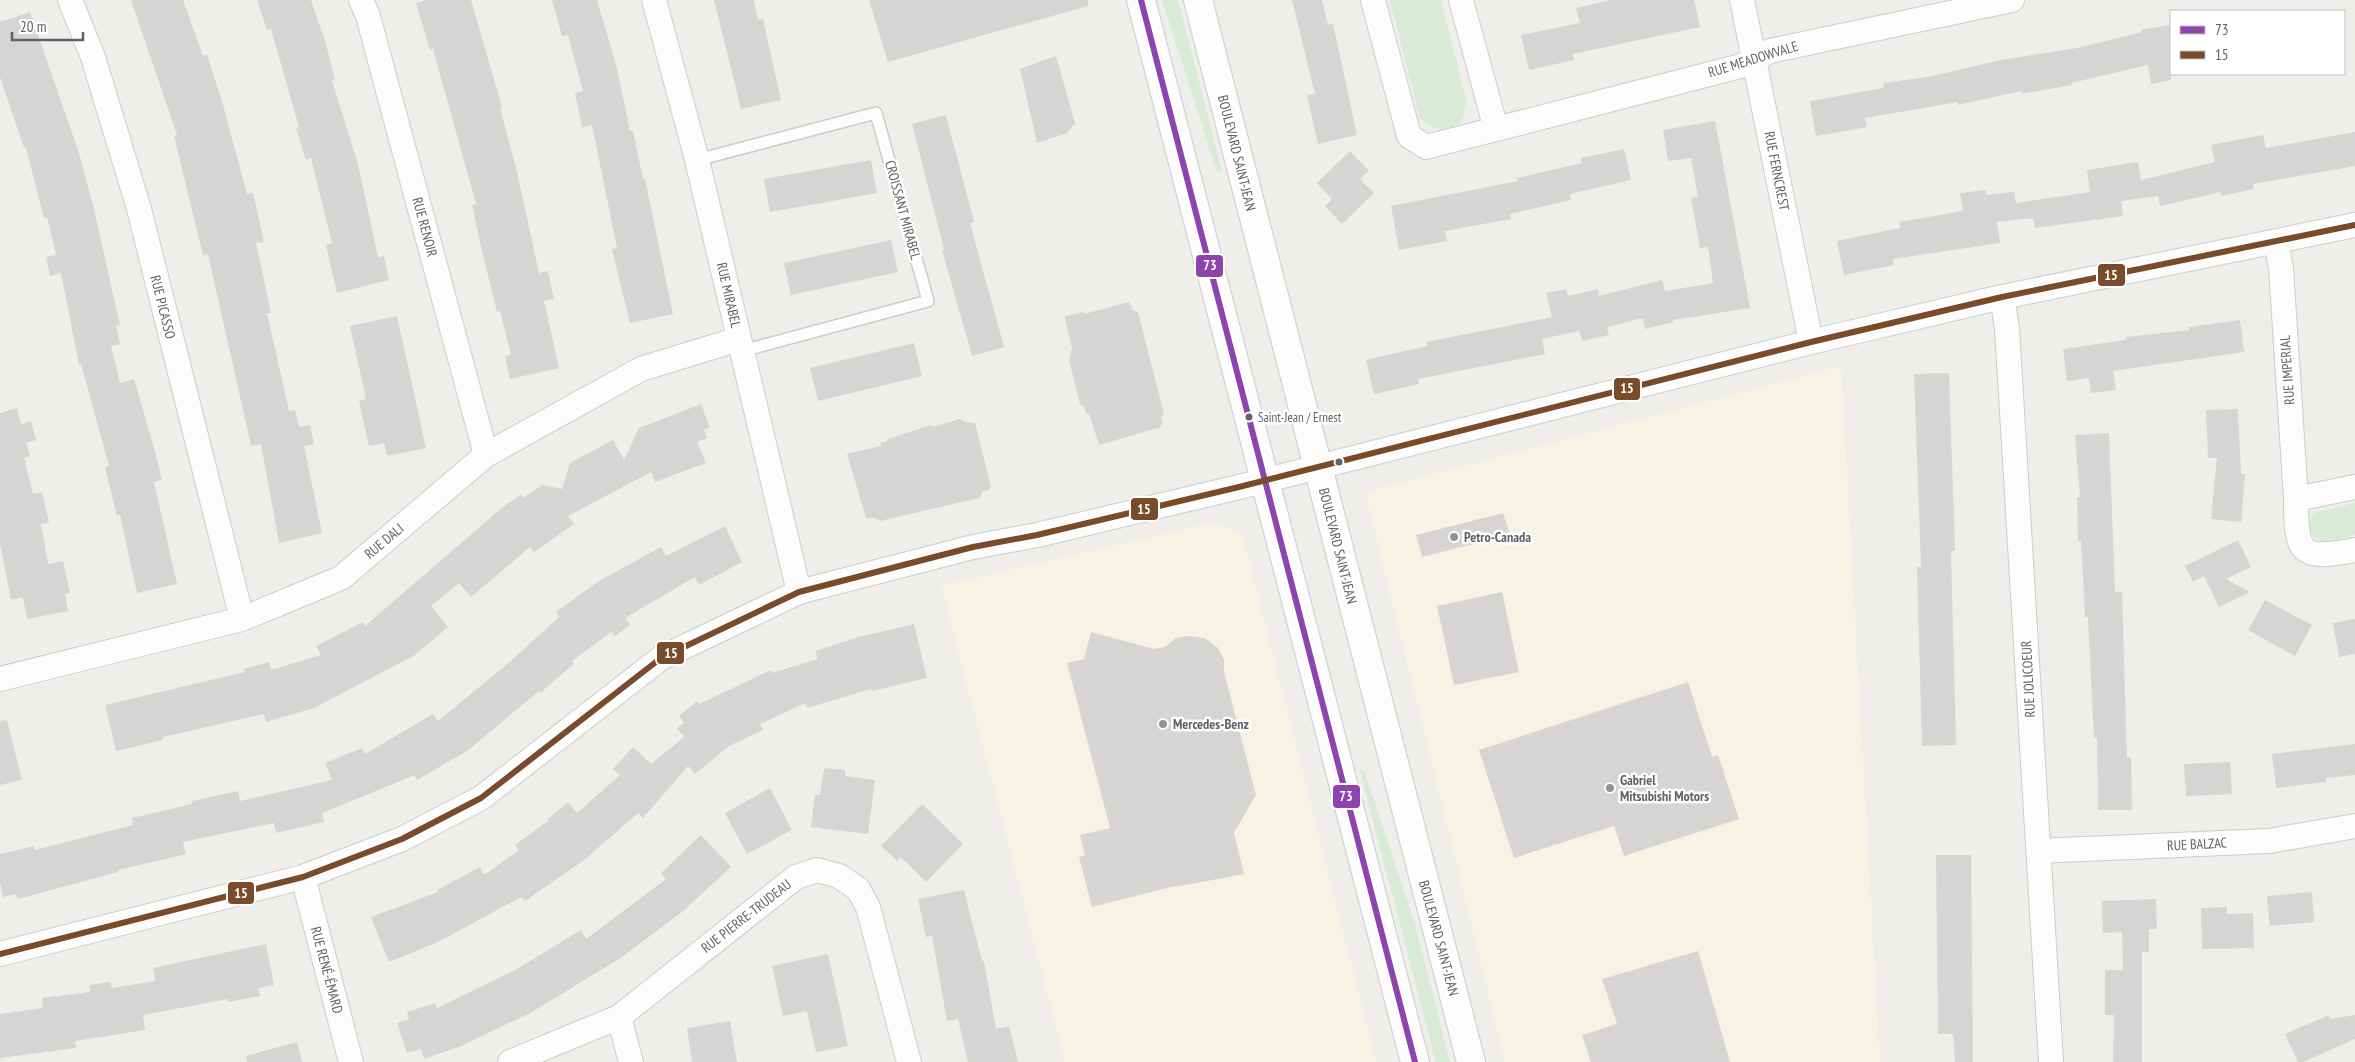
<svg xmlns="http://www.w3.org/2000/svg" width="2355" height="1062" viewBox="0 0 2355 1062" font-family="'PT Sans Narrow',sans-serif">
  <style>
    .commercial { fill: #f7f3e4 }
    .green { fill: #d8ebd6 }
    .building { fill: #d6d5d3 }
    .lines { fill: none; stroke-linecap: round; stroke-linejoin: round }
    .service-casing { stroke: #cbcccc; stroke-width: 14 }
    .minor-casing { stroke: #cbcccc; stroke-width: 26 }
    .secondary-casing { stroke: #cacacb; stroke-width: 30 }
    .service { stroke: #fdfcfc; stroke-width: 11 }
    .minor { stroke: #fdfcfc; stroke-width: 24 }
    .secondary { stroke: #fdfcfc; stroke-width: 28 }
    .bus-1-casing { stroke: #fff; stroke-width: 10 }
    .bus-2-casing { stroke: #fff; stroke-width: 10 }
    .bus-1 { stroke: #8e44ad; stroke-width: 6 }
    .bus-2 { stroke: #7a4b2a; stroke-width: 6 }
    .bus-dot { fill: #5f6368; stroke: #fff; stroke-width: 2 }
    .poi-dot { fill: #919496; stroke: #fff; stroke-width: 2 }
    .labels { text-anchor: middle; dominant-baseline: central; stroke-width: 5; stroke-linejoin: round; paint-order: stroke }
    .bus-label { font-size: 13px; fill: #5f6368; stroke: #fff; text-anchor: start }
    .street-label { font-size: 14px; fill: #5f6368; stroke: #fff }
    .poi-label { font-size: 14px; font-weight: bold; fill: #5f6368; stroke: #fff; text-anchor: start }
    .line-badge { stroke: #fff; stroke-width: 2 }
    .badge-label { font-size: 14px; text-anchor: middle; font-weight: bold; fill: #fff }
  </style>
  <rect width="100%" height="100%" fill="#efeeea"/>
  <path class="commercial" d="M1841,366L1880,1062H1505L1365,492Z
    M1215,522L1243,535L1376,1062H1065L941,586Z"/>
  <path class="green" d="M1162,0H1178L1222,171L1217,172Z
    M1390,0H1441L1467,102L1461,123L1442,130L1431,127L1420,118Z
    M2355,503V535C2342,538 2314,549 2310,529C2308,521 2312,516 2317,512Z
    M1364,770L1413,918L1450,1062H1436L1360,771Z"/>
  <path class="building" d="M131,0H183L203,56L207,55L222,101L247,194L253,193L264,242L256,243L271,313H267L289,411L295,410L299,427L310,425L314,444L304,446L322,533L279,543L261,444L251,446L208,254L203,255L174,136L177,135Z
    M257,0H311L326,44L335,80L332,81L358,164L378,257L384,256L389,280L337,293L326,245L332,243L311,158L306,160L296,128L299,127L271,29L267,30Z
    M427,0H471L502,107L500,108L517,172L539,273L548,271L554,299L544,301L559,368L510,379L505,356L511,355L500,311L497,312L482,251L472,205L476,204L433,49L430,50L416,3Z
    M552,0H597L617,68L630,131H633L643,179H645L673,314L630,323L612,249L617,248L592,125L582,127L575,93L583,91L568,35L562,36Z
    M714,0H754L758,20L763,19L781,100L741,109Z
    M869,0H1088V6L888,62Z
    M1292,0H1322L1328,25L1333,23L1357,135L1318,144L1307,95L1315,94Z
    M1610,0H1694L1700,27L1573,54L1574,60L1529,70L1521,35L1580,23L1576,8Z
    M30,12L79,153L93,205L120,325L116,326L120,344L111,346L120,383L134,379L156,455L162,480L154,482L177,584L137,593L120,515L117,516L105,467L109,466L81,364L79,365L61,273L50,276L46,257L56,255L47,217L44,218L26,148H24L0,77V22Z
    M2171,25V80L2151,84L2148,65L2071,83L2072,85L2021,94V91L1958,105V102L1865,118L1867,127L1816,136L1810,101L1884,88L1883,83L1928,77L2001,60L2077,48L2142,32L2141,30Z
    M1056,56L1075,123L1067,133L1037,143L1020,69Z
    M946,115L974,222L970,223L1004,347L972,356L942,250L944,249L912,124Z
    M1715,121L1750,308L1673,320V322L1645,329L1643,318L1607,327L1609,335L1582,341L1579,331L1542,339L1545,354L1418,379L1419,384L1374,394L1366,360L1427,346L1426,342L1552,317L1546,293L1566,289L1568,296L1598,289L1599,296L1662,280L1665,291L1713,283L1708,247L1700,248L1691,198L1698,197L1691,158L1668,161L1663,130Z
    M2355,132V166L2253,184L2254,189L2221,196V192L2160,206L2158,196L2121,201L2123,216L2035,228L2033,218L1997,222L2000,243L1893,259L1894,265L1844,275L1837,241L1900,228L1899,222L1963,211L1960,193L1986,190V195L2014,192L2016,203L2090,192L2087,170L2138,162L2141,180L2215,162L2211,145L2263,135L2266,148Z
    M1624,149L1631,180L1570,194L1571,200L1510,214L1511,219L1445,231L1447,241L1399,250L1391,206L1518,181L1517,178L1582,163L1581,158Z
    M1350,151L1369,171L1360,179L1374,193L1342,224L1325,206L1332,199L1317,183Z
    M871,160L877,193L770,212L764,179Z
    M891,240L898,272L791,295L784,263Z
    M1129,302L1133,310L1138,312L1164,414L1161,417L1163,424L1161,425V427L1099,445L1089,413H1086L1084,407L1080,404L1069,360L1072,348L1065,319L1066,316L1084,312V314Z
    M397,316L426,448L387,456L384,443L369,446L359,401L366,399L350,326Z
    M2240,320L2244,352L2113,371L2116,390L2091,393L2089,378L2067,381L2063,349L2126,340V337L2189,330V327Z
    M914,343L922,376L818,401L810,368Z
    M1949,373L1955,551H1951L1956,745L1922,746L1917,567H1921L1914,374Z
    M701,404L710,428L704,430L707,438L697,442L706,463L655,482L651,472L568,516L574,524L534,552L530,547L471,597L459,583L431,606L448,627L415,655L314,708L266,722L264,714L163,737V740L116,751L105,705L245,672L244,669L269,662L271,670L321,655L316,646L363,622L365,626L504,506L521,495L523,498L542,485L562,489L570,463L613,440L624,460L639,428Z
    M17,408L21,424L31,421L36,440L26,443L30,456L24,458L33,494L42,492L49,523L41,524L48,564L63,561L70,593L65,594L68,611L27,619L23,597L11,600L0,544V413Z
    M2238,409L2241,474H2245L2241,522L2211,519L2217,458H2208L2206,410Z
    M960,419L965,422L975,423L991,487L989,490L983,491L979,498L880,521L875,518H866L847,454L881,446L880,443L886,442L888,439L931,425L933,427Z
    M2109,433L2115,592H2122L2127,758H2131L2132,810H2098L2097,738H2094L2088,617H2085L2081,541L2078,542L2077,497H2080L2075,435Z
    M1503,513L1510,535L1422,557L1416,535Z
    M725,526L742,562L699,585L695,577L625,618L630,625L615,636L611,632L572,661L574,664L540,693L539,691L467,751L417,780L415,775L322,813L324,822L276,833L274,823L183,842L186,854L118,870V872L18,899L16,894L3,897L0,883V854L34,846L35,850L133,825L132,818L192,804V801L238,791L240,801L332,780L325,763L362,748L365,754L433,714L438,721L512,660L559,617L556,612L599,581L661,547L666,556Z
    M2238,540L2251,567L2226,579L2250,592L2219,607L2204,576L2193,582L2185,566Z
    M1502,592L1519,672L1454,685L1437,606Z
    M2265,600L2312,625L2295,656L2248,630Z
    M2355,619V654L2339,657L2333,623Z
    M914,624L927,678L872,691L871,689L807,708L805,703L760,724L763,730L729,746L695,774L688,766L643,818L638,813L583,861L525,901L521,897L438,942L389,962L371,917L438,892L437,890L480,867L484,875L519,850L515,845L548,821L547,820L568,802L577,813L620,775L613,769L633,747L651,764L684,737L677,728L684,723L679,716L697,701L699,704L771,670L772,673L818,659L815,651L859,637Z
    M1091,632L1154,649L1165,647L1176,638L1188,636L1205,638L1218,648L1224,660V672L1256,795L1234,833L1244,874L1175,887V886L1092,907L1079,857L1085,855L1080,835L1110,828L1067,663L1084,659Z
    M1688,682L1712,757L1718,755L1739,819L1624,856L1614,826L1514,858L1479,750Z
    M7,720L22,780L0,785V721Z
    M2355,744V775L2326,778V782L2276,788L2272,754Z
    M2230,762L2232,794L2186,796L2184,764Z
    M824,768L845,770V776L875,780L868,834L811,827L815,795H820Z
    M770,788L792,830L747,854L725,813Z
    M922,804L963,844L926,882L901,857L897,861L881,846Z
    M701,835L731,867L682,912L622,957L532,1012L461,1046L424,1059L421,1049L407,1053L397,1023L409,1019L407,1012L435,1003L437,1008L517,969L581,930L586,939L666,879L661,873Z
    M1936,855H1971L1973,1062H1955L1953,1034H1938Z
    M964,890L982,961H984L996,1029L1009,1026L1018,1062H968L958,1019L947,1021L932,936L926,937L918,899Z
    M2312,892L2314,922L2270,926L2267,896Z
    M2156,899L2157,929H2149V952H2142V1062H2113L2114,1015H2105V970H2123L2122,932L2103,933L2102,901Z
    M2227,907V914L2253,913L2254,948L2202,949L2201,908Z
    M266,944L274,985L258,988L260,996L228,1002V999L143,1015L145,1030L75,1041L76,1048L0,1058V1014L43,1008L42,998L90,992L89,985L110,982L112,988L155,981L153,968Z
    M1698,951L1730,1062H1591L1582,1035L1617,1024L1602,979Z
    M828,954L848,1046L816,1052L807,1011L783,1016L772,966Z
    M2329,1015L2330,1019L2355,1015V1039L2303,1062H2298L2285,1034Z
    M730,1021L737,1062H692L687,1028Z
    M297,1042L302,1062H247L246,1056Z"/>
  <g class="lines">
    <defs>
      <path id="service" d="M697,160L876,113L928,301L742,351"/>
      <path id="minor" d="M70,0L93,57L139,209L242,619
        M361,0L368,16L486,455
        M654,0L697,160L799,592
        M1373,0L1409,136L1426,147L1741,66L1770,51L2012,0
        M1461,0L1496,129
        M1742,0L1811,342
        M2276,241L2281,268L2296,499C2296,553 2299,561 2355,550
        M2002,297L2007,328L2051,1062
        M2296,499L2355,487
        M0,679L242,619L341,578L486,455L641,369L739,339
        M2038,851L2269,841L2355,826
        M303,877L351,1062
        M0,954L303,877L402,839L481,798L661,658L799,592L973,547L1037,535L1239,487L1811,342L2002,297L2355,225
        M619,1017L631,1062
        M510,1062L619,1017L796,877L817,870L839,876L858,889L868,907L909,1062"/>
      <path id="secondary" d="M1141,0L1415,1062
        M1198,0L1471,1062"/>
    </defs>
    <use href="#service" class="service-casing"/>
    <use href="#minor" class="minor-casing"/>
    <use href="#secondary" class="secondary-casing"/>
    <use href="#service" class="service"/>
    <use href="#minor" class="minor"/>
    <use href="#secondary" class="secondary"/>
    <defs>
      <path id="bus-1" d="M1141,0L1415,1062"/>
      <path id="bus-2" d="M0,954L303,877L402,839L481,798L661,658L799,592L973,547L1037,535L1239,487L1811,342L2002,297L2355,225"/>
    </defs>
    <use href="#bus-1" class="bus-1-casing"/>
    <use href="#bus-2" class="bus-2-casing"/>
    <use href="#bus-1" class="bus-1"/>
    <use href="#bus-2" class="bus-2"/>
  </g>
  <g class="bus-dot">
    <circle cx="1249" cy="417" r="4.5"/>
    <circle cx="1339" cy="462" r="4.5"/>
  </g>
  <g class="poi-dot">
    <circle cx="1454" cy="537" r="5"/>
    <circle cx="1163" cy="724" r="5"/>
    <circle cx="1610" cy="788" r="5"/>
  </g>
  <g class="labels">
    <g class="bus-label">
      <text x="1258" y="417">Saint-Jean / Ernest</text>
    </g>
    <g class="street-label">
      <text transform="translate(1753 59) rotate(-17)">RUE MEADOWVALE</text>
      <text transform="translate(1237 153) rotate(76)">BOULEVARD SAINT-JEAN</text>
      <text transform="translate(1777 171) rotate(79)">RUE FERNCREST</text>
      <text transform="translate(903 210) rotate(75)">CROISSANT MIRABEL</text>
      <text transform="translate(425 227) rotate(75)">RUE RENOIR</text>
      <text transform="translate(729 295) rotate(77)">RUE MIRABEL</text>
      <text transform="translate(163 307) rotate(76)">RUE PICASSO</text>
      <text transform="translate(2287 370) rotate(-94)">RUE IMPERIAL</text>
      <text transform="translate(384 541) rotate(-40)">RUE DALI</text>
      <text transform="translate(1338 546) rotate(76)">BOULEVARD SAINT-JEAN</text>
      <text transform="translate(2028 679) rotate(-93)">RUE JOLICOEUR</text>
      <text transform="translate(2197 844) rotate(-3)">RUE BALZAC</text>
      <text transform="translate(746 916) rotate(-38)">RUE PIERRE-TRUDEAU</text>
      <text transform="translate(1439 938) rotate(75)">BOULEVARD SAINT-JEAN</text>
      <text transform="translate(327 970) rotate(75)">RUE RENÉ-ÉMARD</text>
    </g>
    <g class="poi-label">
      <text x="1464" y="537">Petro-Canada</text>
      <text x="1173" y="724">Mercedes-Benz</text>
      <text x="1620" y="780">Gabriel<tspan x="1620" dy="16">Mitsubishi Motors</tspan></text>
    </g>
  </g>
  <g class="line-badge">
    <rect x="1195" y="254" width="29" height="24" rx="5" fill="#8e44ad"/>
    <rect x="2097" y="263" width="29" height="24" rx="5" fill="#7a4b2a"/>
    <rect x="1613" y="377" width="28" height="24" rx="5" fill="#7a4b2a"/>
    <rect x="1130" y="497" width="29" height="24" rx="5" fill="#7a4b2a"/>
    <rect x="656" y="641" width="29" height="24" rx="5" fill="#7a4b2a"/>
    <rect x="1332" y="784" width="29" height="25" rx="5" fill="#8e44ad"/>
    <rect x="227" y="881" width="28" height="24" rx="5" fill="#7a4b2a"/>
  </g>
  <g class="badge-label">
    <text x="1210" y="270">73</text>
    <text x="2111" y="280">15</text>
    <text x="1627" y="393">15</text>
    <text x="1144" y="514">15</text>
    <text x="671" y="658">15</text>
    <text x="1346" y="801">73</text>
    <text x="241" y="898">15</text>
  </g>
  <rect x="2170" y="10" width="175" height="65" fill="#ffffff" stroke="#bfc1c3"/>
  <rect x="2180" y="26" width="25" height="8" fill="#8e44ad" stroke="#bfc1c3"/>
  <text x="2215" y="35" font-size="15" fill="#5f6368">73</text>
  <rect x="2180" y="51" width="25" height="8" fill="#7a4b2a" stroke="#bfc1c3"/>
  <text x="2215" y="60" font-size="15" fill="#5f6368">15</text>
  <path d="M12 32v8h71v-8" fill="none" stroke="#5f6368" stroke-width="2.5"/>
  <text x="20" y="32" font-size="15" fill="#5f6368" stroke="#ffffff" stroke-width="4" paint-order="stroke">20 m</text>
</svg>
